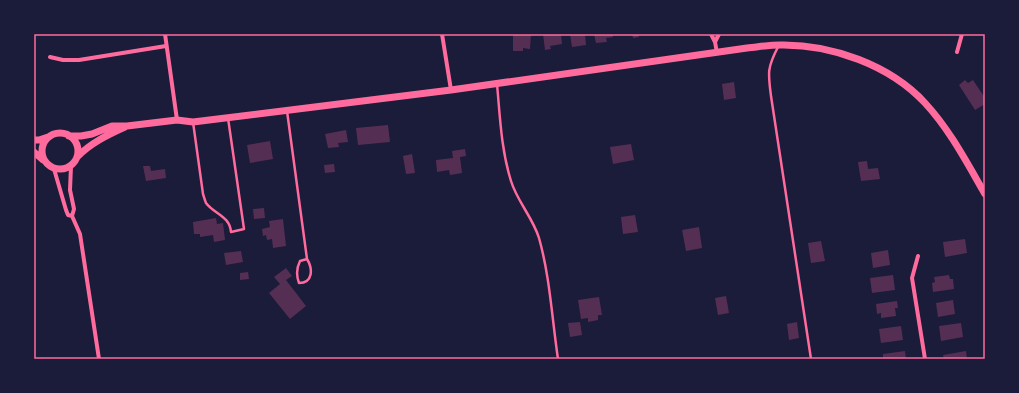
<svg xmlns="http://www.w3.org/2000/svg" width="1019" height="393" viewBox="0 0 1019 393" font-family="'Public Sans',sans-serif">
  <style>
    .building { fill: #542f53 }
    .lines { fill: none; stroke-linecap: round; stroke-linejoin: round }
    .service { stroke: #ff6b9d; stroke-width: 2.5 }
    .minor { stroke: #ff6b9d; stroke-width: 4 }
    .secondary { stroke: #ff6b9d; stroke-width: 7 }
    .neatline { fill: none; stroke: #ff6b9d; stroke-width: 1.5 }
  </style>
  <rect width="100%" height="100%" fill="#1b1b3a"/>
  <path class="building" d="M513,34H531L530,49L523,48V51H513Z
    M543,34H561L562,44L550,46L551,49L545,50Z
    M570,34H585L586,45L572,47Z
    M594,34H613V37L606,38L607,42L596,43Z
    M632,34H638L639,37L633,38Z
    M983,34H985V44H984Z
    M965,80L968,83L973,80L985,98V104L975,110L959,85Z
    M734,82L736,98L724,100L722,84Z
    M388,125L390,142L358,145L356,128Z
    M346,130L348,142L338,143L339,147L328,148L325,134Z
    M270,141L273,159L250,163L247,145Z
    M631,144L634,160L613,164L610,147Z
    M465,149L466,156L460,157L462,173L450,175L449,170L437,172L436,160L453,158L452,151Z
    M412,154L415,173L406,174L403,156Z
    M867,161L868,169L878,168L880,179L861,181L858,162Z
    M334,164L335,172L325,173L324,165Z
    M143,166H150L151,171L165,169L166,178L146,181Z
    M264,208L265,218L254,219L253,209Z
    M635,215L638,232L623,234L621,217Z
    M216,218L217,224L223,223L225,240L214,242L213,235L200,237V234H194L193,222Z
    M283,219L286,246L273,248L272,239L267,240L266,235L263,236L262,229L270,227L269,221Z
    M699,227L702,248L686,251L682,230Z
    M965,239L967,253L945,257L943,242Z
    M821,241L825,261L811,263L808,243Z
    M888,250L890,265L873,268L871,253Z
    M241,251L243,262L226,265L224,253Z
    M286,268L292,276L286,280L306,306L290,319L269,293L280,284L274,277Z
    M248,272L249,279L240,280V273Z
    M893,275L895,290L872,293L870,278Z
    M949,275L950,279H953L954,289L933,292L932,283L935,282L934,277Z
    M726,296L729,313L718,315L715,298Z
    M599,297L602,315H598V320L588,322V318L581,319L578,300Z
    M953,300L955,314L938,317L936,303Z
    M897,301L898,308H895L896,316L881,318V313L877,314L876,304Z
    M580,322L582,335L570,337L568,323Z
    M797,322L799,338L789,340L787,324Z
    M961,323L963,337L941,341L939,326Z
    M901,326L903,340L881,343L879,329Z
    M905,351L906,359H883V354Z
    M966,351L967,359H944L943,355Z"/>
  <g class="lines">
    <path class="service" d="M778,47C767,68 768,73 771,96L811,359
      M497,84C500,116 501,149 511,181C517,201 533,218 539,238C550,277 552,319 558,359
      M287,111L307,259L300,261C296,269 296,275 299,283C313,283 313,269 307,259
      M193,122L203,194C204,197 205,201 206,203C214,214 230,216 231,232L244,229L228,118"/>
    <path class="minor" d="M165,34L177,120
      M442,34L451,90
      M711,34L715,42L717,53
      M715,42L719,34
      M957,52L962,34
      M50,57L63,60H79L166,46
      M71,166L70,190L74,209L72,216L80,234L99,359
      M54,169L66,210L68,215L72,216
      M918,256L912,278L925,359"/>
    <path class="secondary" d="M42 151a18 18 0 1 1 36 0a18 18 0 1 1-36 0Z
      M69,136H81L92,134L112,126H127L177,120L193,122L451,90L747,48C758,47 769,45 780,45C831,44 890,65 925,103C950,130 967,163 985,194
      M34,140H39L48,137
      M34,152L43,160
      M77,157C91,143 107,135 125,127"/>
  </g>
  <rect width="1019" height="393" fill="none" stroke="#1b1b3a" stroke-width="70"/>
  <rect x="35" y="35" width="949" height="323" class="neatline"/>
</svg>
